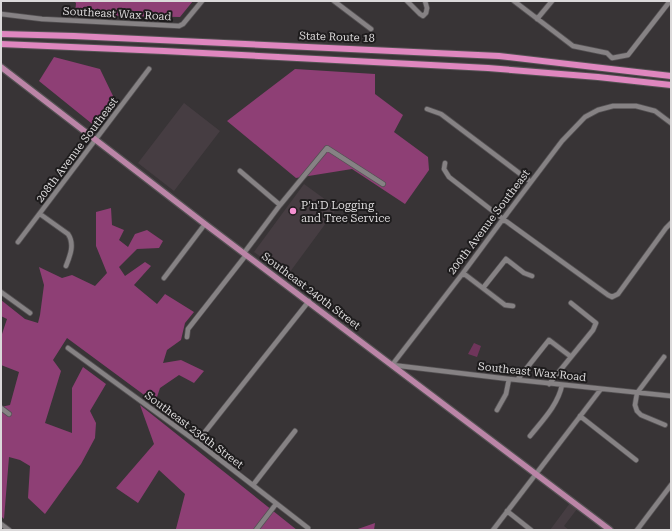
<svg xmlns="http://www.w3.org/2000/svg" width="672" height="531" viewBox="0 0 672 531" font-family="'Roboto Serif',serif">
  <style>
    .built { fill: #463d42 }
    .green { fill: #6f355b }
    .forest { fill: #8e3f75 }
    .lines { fill: none; stroke-linecap: round; stroke-linejoin: round }
    .minor-casing { stroke: #545153; stroke-width: 6 }
    .major-casing { stroke: #545153; stroke-width: 8 }
    .highway-casing { stroke: #545153; stroke-width: 8 }
    .minor { stroke: #868284; stroke-width: 4.5 }
    .major { stroke: #bb85a7; stroke-width: 5.5 }
    .highway { stroke: #df87bf; stroke-width: 6 }
    .poi-dot { fill: #f591d2; stroke: #1e1c1d; stroke-width: 1.5 }
    .labels { text-anchor: middle; dominant-baseline: central; stroke-width: 4; stroke-linejoin: round; paint-order: stroke }
    .street-label { font-size: 11px; fill: #dbd9da; stroke: #1e1c1d }
    .poi-label { font-size: 11px; fill: #dbd9da; stroke: #1e1c1d; text-anchor: start }
  </style>
  <rect width="100%" height="100%" fill="#383436"/>
  <path class="built" d="M184,103L220,131L174,191L138,163Z
    M304,184L337,208L287,276L254,252Z
    M570,503L577,509L564,526L569,530H550Z"/>
  <path class="green" d="M474,343L481,346L477,357L468,354Z"/>
  <path class="forest" d="M74,1H193L180,17L75,15L76,3Z
    M54,57L100,69L114,98L96,127L39,81Z
    M295,69L375,74V94L403,115L394,132L428,157L429,170L405,204L352,169L296,178L227,121Z
    M111,208L112,225L124,230L119,240L128,247L135,234L147,230L163,241L159,248L137,249L119,267L125,276L145,262L151,266L134,285L157,304L165,294L194,312L185,323L181,340L167,350L163,363L181,360L204,371L194,383L179,375L160,388L155,403L67,338L53,360L61,371L45,423L72,433V388L83,367L106,384L90,411L96,423L95,438L81,464L45,514L28,498L30,466L20,460L9,457L4,519L1,516V407L10,405L19,372L1,365V337L7,319L1,316V300L25,319L38,323L40,315L44,285L39,267L62,278L72,275L95,286L107,273L96,246V212Z
    M140,405L297,530H177L176,529L185,494L159,470L138,503L116,488L154,444Z
    M375,523L374,530H355Z"/>
  <g class="lines">
    <defs>
      <path id="minor" d="M334,1L371,29
        M407,1L420,14L423,16L426,13L427,8L425,1
        M514,1L573,46L607,53L612,58L628,55L670,1
        M1,14L42,19L179,26L183,24L202,1
        M537,19L552,1
        M427,109L441,114L531,182
        M445,163L444,169L449,177L503,219L608,295L612,297L618,294L666,228L671,223
        M240,171L280,205
        M40,214L68,234C75,244 70,256 66,266
        M18,242L149,69
        M244,253L280,205L327,148L383,184
        M463,273L505,305L513,306
        M164,278L205,224
        M483,288L506,259L524,273L532,276
        M1,292L30,313
        M187,337L188,329L246,255
        M68,348L197,442L308,528
        M664,357L637,393L635,405L637,411L641,415L665,425
        M392,365L463,273L503,219L562,141L585,117L598,110L613,106H636L655,111L671,123
        M392,365L509,379L671,396
        M518,379L549,340L570,356
        M549,384L593,330L596,323L571,303
        M1,408L9,414
        M497,410L506,394L509,379
        M580,416L636,460
        M530,436C542,421 558,405 562,385
        M197,442L309,301
        M253,485L295,431
        M507,511L531,530
        M1,524L9,530
        M256,530L276,504
        M493,530L601,389
        M637,530L671,485"/>
      <path id="major" d="M1,67L205,224L610,530"/>
      <path id="highway" d="M1,34L74,36L499,56L671,76
        M1,44L164,51L488,68L598,77L671,85"/>
    </defs>
    <use href="#minor" class="minor-casing"/>
    <use href="#major" class="major-casing"/>
    <use href="#highway" class="highway-casing"/>
    <use href="#minor" class="minor"/>
    <use href="#major" class="major"/>
    <use href="#highway" class="highway"/>
  </g>
  <circle class="poi-dot" cx="293" cy="211" r="4"/>
  <g class="labels">
    <g class="street-label">
      <text transform="translate(117 14) rotate(3)">Southeast Wax Road</text>
      <text transform="translate(337 37) rotate(2)">State Route 18</text>
      <text transform="translate(77 150) rotate(-53)">208th Avenue Southeast</text>
      <text transform="translate(489 222) rotate(-53)">200th Avenue Southeast</text>
      <text transform="translate(311 291) rotate(37)">Southeast 240th Street</text>
      <text transform="translate(532 372) rotate(6)">Southeast Wax Road</text>
      <text transform="translate(194 430) rotate(37)">Southeast 236th Street</text>
    </g>
    <g class="poi-label">
      <text x="301" y="205">P'n'D Logging<tspan x="301" dy="13">and Tree Service</tspan></text>
    </g>
  </g>
  <rect width="672" height="531" fill="none" stroke="#dbd9da" stroke-width="4"/>
</svg>
